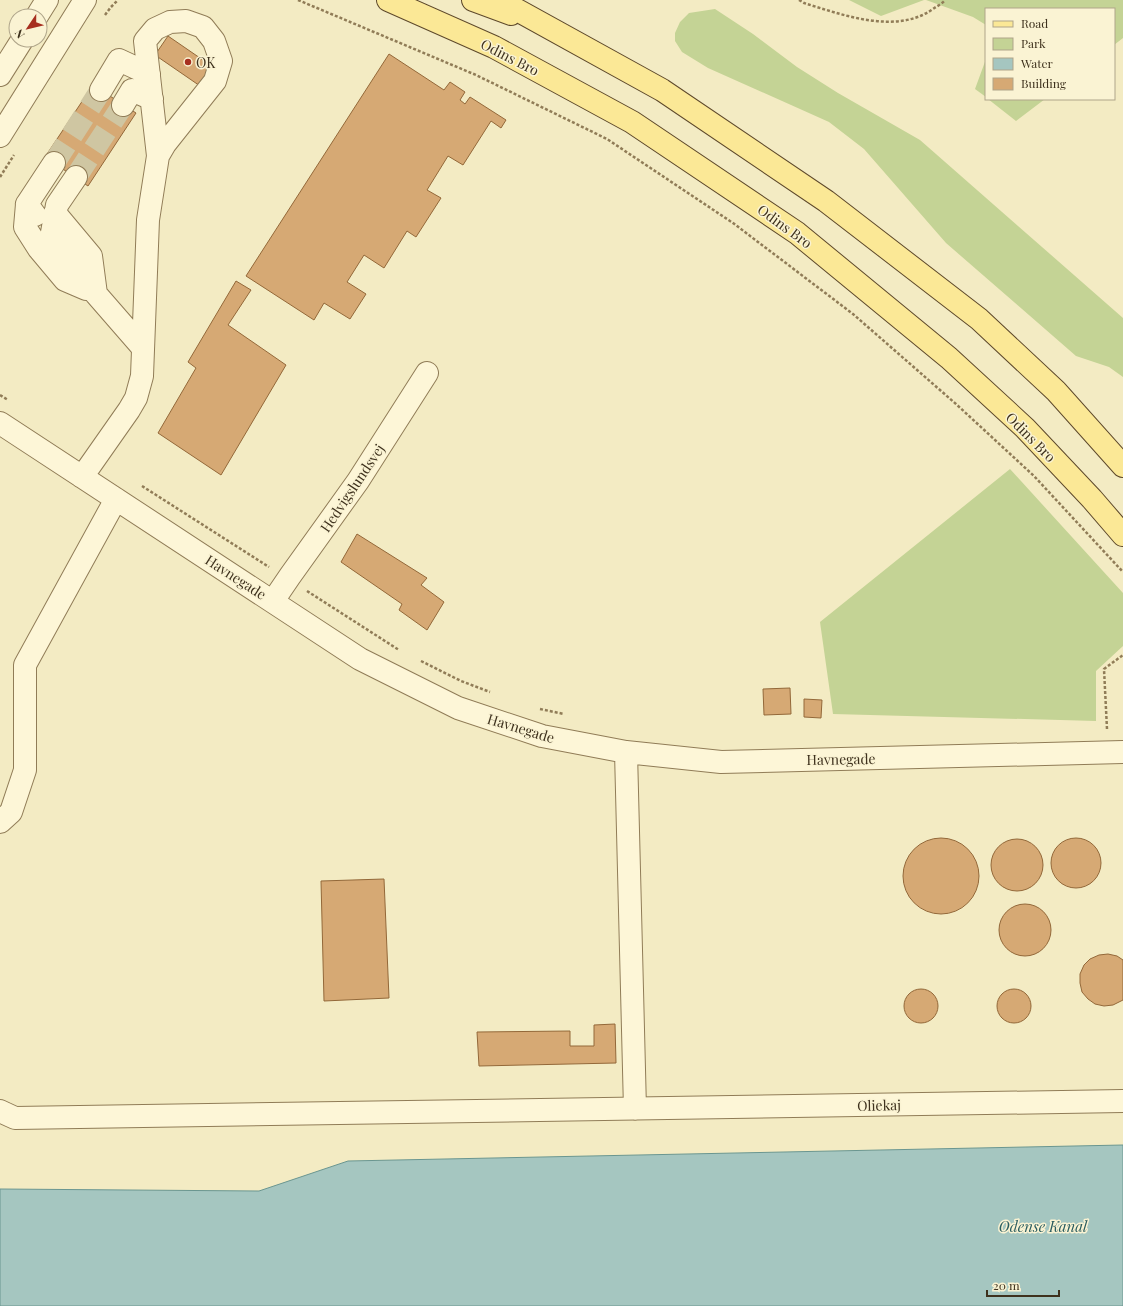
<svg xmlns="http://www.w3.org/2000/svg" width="1123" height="1306" viewBox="0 0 1123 1306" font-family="'Playfair Display',serif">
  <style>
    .green { fill: #c4d395 }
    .water { fill: #a5c6c0; stroke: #6a9690 }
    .building { fill: #d6a974; stroke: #936839 }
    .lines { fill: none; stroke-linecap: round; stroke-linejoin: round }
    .minor-tunnel { stroke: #cfc6a2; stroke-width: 22; stroke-dasharray: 22 11; stroke-linecap: butt }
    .minor-casing { stroke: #907c57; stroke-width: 24 }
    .major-casing { stroke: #5e492b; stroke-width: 24 }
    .path { stroke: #907c57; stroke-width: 2.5; stroke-dasharray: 3 2; stroke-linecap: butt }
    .minor { stroke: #fdf6d7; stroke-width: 22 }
    .major { stroke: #fbe896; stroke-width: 22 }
    .poi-dot { fill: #a72f1f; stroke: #faf3d3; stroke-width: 1.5 }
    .labels { text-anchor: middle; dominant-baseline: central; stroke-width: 3; stroke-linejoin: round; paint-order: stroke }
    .street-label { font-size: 14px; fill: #3e311d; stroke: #faf3d3 }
    .poi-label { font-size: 14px; fill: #3e311d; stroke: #faf3d3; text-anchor: start }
    .water-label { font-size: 15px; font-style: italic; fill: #2a5d60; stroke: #faf3d3 }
  </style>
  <rect width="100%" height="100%" fill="#f3ebc3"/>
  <path class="green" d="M849,0H924L881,16Z
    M926,0H1123V38L1114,45V9H986V25L973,17Z
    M715,9L753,34L797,67L838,93L920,140L1123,318V377L1109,367L1076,356L946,243L864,149L829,122L708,68L682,52L675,41V33L680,22L689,13Z
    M986,59V97L975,89Z
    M988,99H1045L1016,121Z
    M1010,469L1123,593V646L1096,671V721L833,714L820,622Z"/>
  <path class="water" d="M1123,1145V1306H0V1189L259,1191L348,1161Z"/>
  <path class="building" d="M168,36L216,69L203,88L155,55Z
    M389,54L444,90L450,82L465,92L460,100L465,104L470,97L506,120L501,128L491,121L463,165L448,156L427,190L441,198L416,237L407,231L384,268L364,255L347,282L366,294L350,319L324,303L314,320L246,276Z
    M93,85L136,113L88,186L45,157Z
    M236,281L251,290L228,325L286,365L221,475L158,433L196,368L188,362Z
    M357,534L427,578L421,585L444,602L427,630L399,610L402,604L341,562Z
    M790,688L791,714L764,715L763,689Z
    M804,699L822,700L821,718L804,717Z
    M1051 863a25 25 0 1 1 50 0a25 25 0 1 1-50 0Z
    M903 876a38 38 0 1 1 76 0a38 38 0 1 1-76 0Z
    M991 865a26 26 0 1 1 52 0a26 26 0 1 1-52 0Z
    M384,879L389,998L324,1001L321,881Z
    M999 930a26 26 0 1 1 52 0a26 26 0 1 1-52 0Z
    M1108,954L1117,956L1123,960V1000L1113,1005L1104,1006L1095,1004L1088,999L1082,992L1080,983V974L1084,965L1090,959L1099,955Z
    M904 1006a17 17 0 1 1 34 0a17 17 0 1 1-34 0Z
    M997 1006a17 17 0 1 1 34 0a17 17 0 1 1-34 0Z
    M615,1024L616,1063L479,1066L477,1032L570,1031V1046H594V1025Z"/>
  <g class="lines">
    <path class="minor-tunnel" d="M54,163L101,90
      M76,177L123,105"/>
    <defs>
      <path id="minor" d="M37,16L47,0
        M0,75L22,40
        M101,90L119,60L149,74
        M123,105L132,90L152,99
        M0,136L85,0
        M76,177L57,205L51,238L96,294L143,348
        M27,204L25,227L39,249L65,280L86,289
        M55,213L91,256L96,294
        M35,215L27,204L54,163
        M0,423L360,659L458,708L542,736L626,752L721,762L1123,752
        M82,477L129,410L136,398L142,376L148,220L158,156L165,144L215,81L221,61L214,41L203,27L186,21L170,22L155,29L145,41L158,156
        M273,601L290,576L358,481L427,373
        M626,752L635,1109
        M0,822L11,812L25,770V665L116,499
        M0,1111L15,1118L1123,1101"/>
      <path id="major" d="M388,0L494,47L632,122L797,233L949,358L1025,428L1092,499L1123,535
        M473,0L511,14
        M499,0L662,90L826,201L979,319L1056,391L1123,466"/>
    </defs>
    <use href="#minor" class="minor-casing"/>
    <use href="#major" class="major-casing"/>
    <path class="path" d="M298,0L476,75L607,139L733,223L853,314L956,404L1034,476L1123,572
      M799,0L804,3C843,15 896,35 933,9C937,6 942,4 945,0
      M105,15L111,7L118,0
      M0,177L14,155
      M0,395L8,400
      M142,486L269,567
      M307,591L399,650
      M421,661L461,681L490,692
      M540,709L564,714
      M1107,729L1104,669L1123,655"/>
    <use href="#minor" class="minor"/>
    <use href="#major" class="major"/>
  </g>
  <circle class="poi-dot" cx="188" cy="62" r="4"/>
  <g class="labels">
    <g class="street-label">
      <text transform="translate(510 57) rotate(27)">Odins Bro</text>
      <text transform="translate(785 226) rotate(36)">Odins Bro</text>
      <text transform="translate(1031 437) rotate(45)">Odins Bro</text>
      <text transform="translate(352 488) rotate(-56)">Hedvigslundsvej</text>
      <text transform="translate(236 577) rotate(33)">Havnegade</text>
      <text transform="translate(521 728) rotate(17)">Havnegade</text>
      <text transform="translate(841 759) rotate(-1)">Havnegade</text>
      <text transform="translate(879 1105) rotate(-1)">Oliekaj</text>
    </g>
    <g class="poi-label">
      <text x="196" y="62">OK</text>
    </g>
    <g class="water-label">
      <text x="1043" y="1226">Odense Kanal</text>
    </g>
  </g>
  <rect x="985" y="8" width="130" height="92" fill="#faf3d3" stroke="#afa58a"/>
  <rect x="993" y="21" width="20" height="6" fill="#fbe896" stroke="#afa58a"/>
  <text x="1021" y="28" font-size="12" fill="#3e311d">Road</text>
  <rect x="993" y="38" width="20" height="12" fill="#c4d395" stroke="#afa58a"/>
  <text x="1021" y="48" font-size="12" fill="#3e311d">Park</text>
  <rect x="993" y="58" width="20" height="12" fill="#a5c6c0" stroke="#afa58a"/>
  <text x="1021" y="68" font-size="12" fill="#3e311d">Water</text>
  <rect x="993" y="78" width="20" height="12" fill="#d6a974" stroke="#afa58a"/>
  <text x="1021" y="88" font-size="12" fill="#3e311d">Building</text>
  <g transform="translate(28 28) rotate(235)"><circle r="19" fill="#faf3d3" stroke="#afa58a"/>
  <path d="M0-3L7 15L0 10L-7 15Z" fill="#a72f1f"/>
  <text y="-6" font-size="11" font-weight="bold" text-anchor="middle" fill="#3e311d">N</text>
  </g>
  <path d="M987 1290v6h72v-6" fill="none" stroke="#3e311d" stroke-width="2"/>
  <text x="993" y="1290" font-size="12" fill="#3e311d" stroke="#faf3d3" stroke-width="3" paint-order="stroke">20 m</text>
</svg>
